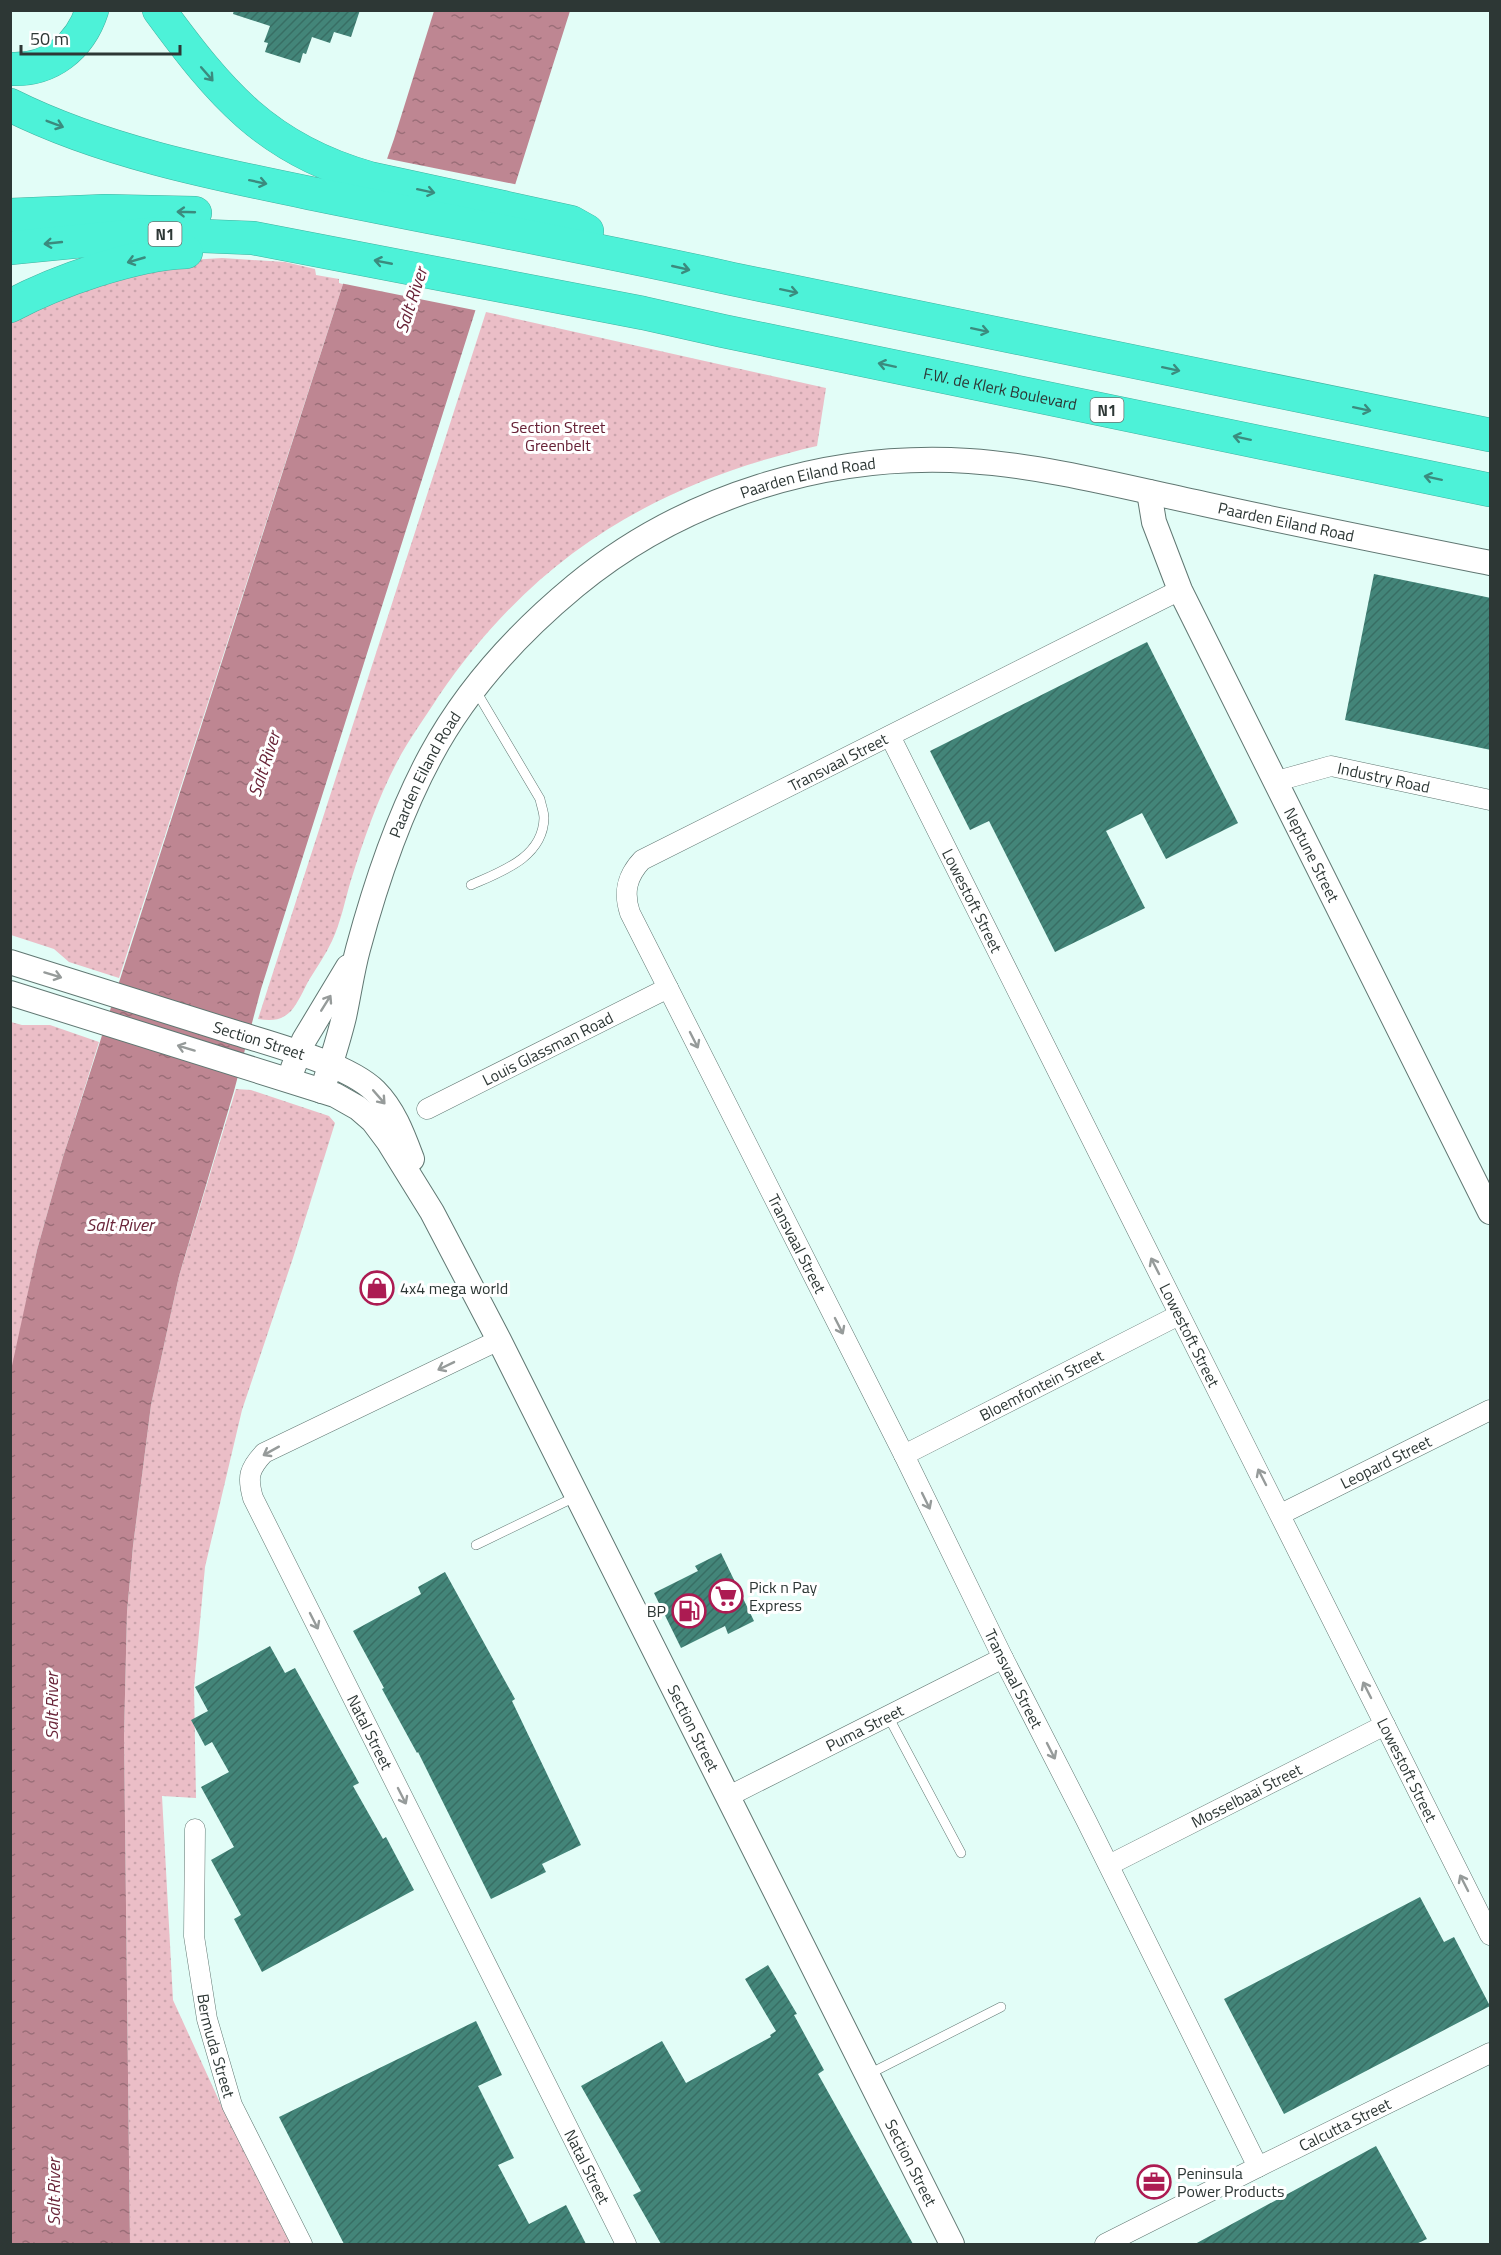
<svg xmlns="http://www.w3.org/2000/svg" width="1501" height="2255" viewBox="0 0 1501 2255" font-family="'Titillium Web',sans-serif">
  <style>
    .green { fill: url(#green-dots) }
    .water { fill: url(#water-ripples) }
    .pier { fill: #e2fdf7 }
    .building { fill: url(#building-hatch) }
    .lines { fill: none; stroke-linecap: round; stroke-linejoin: round }
    .service-casing { stroke: #607772; stroke-width: 10 }
    .minor-casing { stroke: #607772; stroke-width: 21 }
    .tertiary-casing { stroke: #607772; stroke-width: 26 }
    .motorway-casing { stroke: #42b19f; stroke-width: 34 }
    .service { stroke: #fff; stroke-width: 9 }
    .minor { stroke: #fff; stroke-width: 20 }
    .tertiary { stroke: #fff; stroke-width: 24 }
    .motorway { stroke: #4df2d8; stroke-width: 33 }
    .oneway { stroke: #3b8b7e }
    .oneway2 { stroke: #969b9a }
    .labels { text-anchor: middle; dominant-baseline: central; stroke-width: 6; stroke-linejoin: round; paint-order: stroke }
    .shield { fill: #fff; stroke: #6c7372; stroke-width: 1.5 }
    .shield-label { font-size: 15px; font-weight: bold; fill: #2d3735 }
    .street-label { font-size: 16px; fill: #2d3735; stroke: #fff }
    .park-label { font-size: 16px; fill: #662035; stroke: #fff }
    .poi-label { font-size: 16px; fill: #2d3735; stroke: #fff; text-anchor: start }
    .water-label { font-size: 18px; font-style: italic; fill: #692438; stroke: #fff }
  </style>
  <defs>
    <pattern id="green-dots" width="8" height="8" patternUnits="userSpaceOnUse" patternTransform="scale(1.5)"><rect width="8" height="8" fill="#ebbec7"/><path d="M2 2h.1M6 6h.1" fill="none" stroke="#caa4ac" stroke-width="1.8" stroke-linecap="round"/></pattern>
    <pattern id="water-ripples" width="26" height="14" patternUnits="userSpaceOnUse" patternTransform="scale(1.5)"><rect width="26" height="14" fill="#be8692"/><path d="M2 4q2-2 4 0t4 0M15 11q2-2 4 0t4 0" fill="none" stroke="#9b6e78"/></pattern>
    <pattern id="building-hatch" width="6" height="6" patternUnits="userSpaceOnUse" patternTransform="scale(1.5)"><rect width="6" height="6" fill="#438579"/><path d="M-1 1l2-2M0 6l6-6M5 7l2-2" fill="none" stroke="#386e64"/></pattern>
  </defs>
  <rect width="100%" height="100%" fill="#e2fdf7"/>
  <path class="green" d="M222,258L285,262L315,269L316,275L339,279V283L343,284L119,978L69,962L54,949L11,935V318L38,302L190,260Z
    M486,312L826,388L817,446C653,484 533,557 438,697C424,719 409,739 397,762C377,800 364,839 351,880C345,900 341,922 332,941C326,954 317,967 309,980C304,989 298,1003 291,1011C281,1021 271,1021 258,1019Z
    M11,1022L22,1025H50L99,1042L63,1157L37,1250L11,1375Z
    M236,1089L251,1090L329,1116L335,1123L293,1258L242,1410L205,1567L194,1687L196,1798L162,1796L173,2000L222,2107L291,2244H130L124,1736L127,1612L133,1546L151,1405L179,1276Z"/>
  <path class="water" d="M434,11H570L261,989L234,1091L179,1276L151,1405L133,1546L127,1612L124,1736L130,2244H11L10,1375L37,1250L63,1157L343,284L394,139Z"/>
  <path class="pier" d="M384,158L519,185L479,311L340,283Z"/>
  <path class="building" d="M234,10H360L351,37L334,32L330,43L312,37L306,54L303,53L300,63L265,52L268,43L264,42L270,26L233,14Z
    M1374,574L1491,598V750L1345,720Z
    M1147,642L1238,823L1166,859L1142,813L1106,831L1145,908L1055,952L989,821L970,830L930,751Z
    M721,1553L754,1621L728,1634L725,1626L681,1648L654,1593L698,1571L695,1566Z
    M445,1572L515,1699L512,1701L581,1845L542,1864L546,1872L491,1899L418,1752L417,1753L382,1689L384,1688L353,1631L421,1594L418,1587Z
    M270,1646L285,1673L295,1668L359,1783L353,1786L383,1839L386,1837L414,1890L262,1972L234,1919L241,1915L211,1860L234,1847L201,1787L229,1772L212,1742L205,1746L191,1720L208,1711L195,1687Z
    M1420,1897L1444,1942L1454,1937L1490,2006L1284,2114L1224,1999Z
    M768,1965L797,2014L794,2015L824,2070L818,2074L913,2244H661L633,2195L641,2191L581,2086L662,2041L686,2083L771,2037L770,2035L776,2031L745,1979Z
    M476,2021L502,2075L478,2086L514,2158L498,2165L529,2224L566,2205L586,2244H344L279,2117Z
    M1376,2146L1427,2239L1416,2244H1195Z"/>
  <g class="lines">
    <defs>
      <path id="service" d="M471,885C500,872 543,858 544,818C544,812 541,805 540,799L476,691
        M476,1545L577,1496
        M888,1716L961,1853
        M867,2075L1001,2007"/>
      <g id="minor">
        <path id="s1" d="M1180,590L642,860C627,876 623,892 630,913L668,988L904,1455L1003,1658L1086,1820L1258,2167"/>
        <path id="s2" d="M890,736L1490,1935"/>
        <path id="s3" d="M1277,781L1331,766L1490,800"/>
        <path id="s4" d="M427,1109L668,988"/>
        <path id="s5" d="M499,1340L264,1453C249,1469 247,1477 253,1498L626,2244"/>
        <path id="s6" d="M904,1455L1179,1315"/>
        <path id="s7" d="M1281,1514L1490,1410"/>
        <path id="s8" d="M727,1797L1003,1658"/>
        <path id="s9" d="M195,1829L194,1936L207,2019L232,2105L302,2244"/>
        <path id="s10" d="M1109,1865L1385,1725"/>
        <path id="s11" d="M1105,2244L1258,2167L1490,2053"/>
      </g>
      <g id="tertiary">
        <path id="s12" d="M1149,492L1154,522L1180,590L1490,1212"/>
        <path id="s13" d="M10,962C85,985 159,1009 233,1032C271,1044 348,1064 375,1091C394,1110 403,1135 412,1159"/>
        <path id="s14" d="M10,993L335,1095L358,1108L373,1121L388,1141L432,1212L499,1340L952,2244"/>
        <path d="M293,1068L304,1040L348,967"/>
        <path id="s15" d="M322,1091C330,1066 338,1042 344,1017C349,994 352,971 358,949C376,882 398,816 431,755C467,688 517,634 575,586C684,496 829,452 969,461C1045,466 1129,488 1204,504C1299,525 1395,544 1490,563"/>
      </g>
      <g id="motorway">
        <path d="M159,10C220,93 266,149 369,178L571,222L587,231"/>
        <path d="M10,69C50,71 80,47 92,10"/>
        <path d="M10,105C104,152 216,174 319,195C456,223 595,248 732,279L1490,435"/>
        <path d="M10,215L105,211L195,213"/>
        <path id="s16" d="M10,248L153,234L253,238L643,313L723,331L1490,490"/>
        <path d="M10,306C57,281 134,254 186,252"/>
      </g>
    </defs>
    <use href="#service" class="service-casing"/>
    <use href="#minor" class="minor-casing"/>
    <use href="#tertiary" class="tertiary-casing"/>
    <use href="#motorway" class="motorway-casing"/>
    <use href="#service" class="service"/>
    <use href="#minor" class="minor"/>
    <use href="#tertiary" class="tertiary"/>
    <use href="#motorway" class="motorway"/>
  </g>
  <defs><path id="oneway-shaft" d="M-6 0H5M1.5-3L5.5 0L1.5 3" fill="none" stroke-width="1.6" stroke-linecap="round" stroke-linejoin="round" transform="scale(1.5)"/></defs>
  <g class="oneway">
    <use href="#oneway-shaft" transform="translate(207 74) rotate(49)"/>
    <use href="#oneway-shaft" transform="translate(55 124) rotate(21)"/>
    <use href="#oneway-shaft" transform="translate(258 182) rotate(12)"/>
    <use href="#oneway-shaft" transform="translate(426 191) rotate(12)"/>
    <use href="#oneway-shaft" transform="translate(186 212) rotate(-178)"/>
    <use href="#oneway-shaft" transform="translate(53 243) rotate(174)"/>
    <use href="#oneway-shaft" transform="translate(136 260) rotate(164)"/>
    <use href="#oneway-shaft" transform="translate(383 262) rotate(-169)"/>
    <use href="#oneway-shaft" transform="translate(681 268) rotate(13)"/>
    <use href="#oneway-shaft" transform="translate(789 291) rotate(12)"/>
    <use href="#oneway-shaft" transform="translate(980 330) rotate(12)"/>
    <use href="#oneway-shaft" transform="translate(887 365) rotate(-168)"/>
    <use href="#oneway-shaft" transform="translate(1171 369) rotate(12)"/>
    <use href="#oneway-shaft" transform="translate(1362 409) rotate(12)"/>
    <use href="#oneway-shaft" transform="translate(1242 438) rotate(-168)"/>
    <use href="#oneway-shaft" transform="translate(1433 478) rotate(-168)"/>
  </g>
  <g class="oneway2">
    <use href="#oneway-shaft" transform="translate(53 975) rotate(17)"/>
    <use href="#oneway-shaft" transform="translate(326 1003) rotate(-58)"/>
    <use href="#oneway-shaft" transform="translate(694 1040) rotate(63)"/>
    <use href="#oneway-shaft" transform="translate(186 1048) rotate(-163)"/>
    <use href="#oneway-shaft" transform="translate(379 1097) rotate(49)"/>
    <use href="#oneway-shaft" transform="translate(1155 1266) rotate(-117)"/>
    <use href="#oneway-shaft" transform="translate(839 1326) rotate(63)"/>
    <use href="#oneway-shaft" transform="translate(446 1366) rotate(154)"/>
    <use href="#oneway-shaft" transform="translate(271 1451) rotate(151)"/>
    <use href="#oneway-shaft" transform="translate(1262 1477) rotate(-117)"/>
    <use href="#oneway-shaft" transform="translate(926 1501) rotate(64)"/>
    <use href="#oneway-shaft" transform="translate(314 1621) rotate(63)"/>
    <use href="#oneway-shaft" transform="translate(1367 1690) rotate(-117)"/>
    <use href="#oneway-shaft" transform="translate(1051 1751) rotate(63)"/>
    <use href="#oneway-shaft" transform="translate(402 1796) rotate(63)"/>
    <use href="#oneway-shaft" transform="translate(1464 1883) rotate(-117)"/>
  </g>
  <defs>
    <symbol id="shop-ring" viewBox="-11 -11 22 22"><circle r="9.5" fill="#fff" stroke="#ac1b52" stroke-width="1.5"/><path d="M-5-2.5h2.3a2.7 3.5 0 0 1 5.4 0H5L5.5 6h-11ZM-1.5-2.5h3a1.5 2.3 0 0 0-3 0Z" fill="#ac1b52"/></symbol>
    <symbol id="supermarket-ring" viewBox="-11 -11 22 22"><circle r="9.5" fill="#fff" stroke="#ac1b52" stroke-width="1.5"/><path d="M-6-5.5h2.5l.6 2H6L4.5 2H-2.5L-4.4-4H-6ZM-1.5 3.2a1.3 1.3 0 1 0 .1 0ZM3 3.2a1.3 1.3 0 1 0 .1 0Z" fill="#ac1b52"/></symbol>
    <symbol id="fuel-ring" viewBox="-11 -11 22 22"><circle r="9.5" fill="#fff" stroke="#ac1b52" stroke-width="1.5"/><path d="M-5.5-6h7V0h2V4h1.3V-2.5L3-4.5l.8-.8L6-3V5H2.5V1h-1V6h-7ZM-4.2-4.7v3.2H.2V-4.7Z" fill="#ac1b52"/></symbol>
    <symbol id="office-ring" viewBox="-11 -11 22 22"><circle r="9.5" fill="#fff" stroke="#ac1b52" stroke-width="1.5"/><path d="M-6-3h4V-5.5h4V-3h4V5H-6ZM-1-4.5V-3h2v-1.5ZM-6 0V1H6V0Z" fill="#ac1b52"/></symbol>
  </defs>
  <g fill-rule="evenodd">
    <use href="#shop-ring" x="358" y="1269" width="38" height="38"/>
    <use href="#supermarket-ring" x="707" y="1577" width="38" height="38"/>
    <use href="#fuel-ring" x="670" y="1592" width="38" height="38"/>
    <use href="#office-ring" x="1135" y="2163" width="38" height="38"/>
  </g>
  <g class="labels">
    <g class="shield">
      <rect x="148.5" y="222" width="33" height="24" rx="4.5"/>
      <rect x="1090.5" y="398" width="33" height="24" rx="4.5"/>
    </g>
    <g class="shield-label">
      <text x="165" y="234">N1</text>
      <text x="1107" y="410">N1</text>
    </g>
    <g class="street-label">
      <text stroke="none"><textPath href="#s16" startOffset="1006">F.W. de Klerk Boulevard</textPath></text>
      <text stroke="none"><textPath href="#s15" startOffset="838">Paarden Eiland Road</textPath></text>
      <text stroke="none"><textPath href="#s15" startOffset="1324">Paarden Eiland Road</textPath></text>
      <text transform="translate(838 762) rotate(-27)">Transvaal Street</text>
      <text stroke="none"><textPath href="#s15" startOffset="334">Paarden Eiland Road</textPath></text>
      <text stroke="none"><textPath href="#s3" startOffset="110">Industry Road</textPath></text>
      <text stroke="none"><textPath href="#s12" startOffset="399">Neptune Street</textPath></text>
      <text stroke="none"><textPath href="#s2" startOffset="184">Lowestoft Street</textPath></text>
      <text stroke="none"><textPath href="#s13" startOffset="261">Section Street</textPath></text>
      <text stroke="none"><textPath href="#s4" startOffset="135">Louis Glassman Road</textPath></text>
      <text stroke="none"><textPath href="#s1" startOffset="1030">Transvaal Street</textPath></text>
      <text stroke="none"><textPath href="#s2" startOffset="670">Lowestoft Street</textPath></text>
      <text stroke="none"><textPath href="#s6" startOffset="154">Bloemfontein Street</textPath></text>
      <text stroke="none"><textPath href="#s7" startOffset="117">Leopard Street</textPath></text>
      <text stroke="none"><textPath href="#s1" startOffset="1516">Transvaal Street</textPath></text>
      <text stroke="none"><textPath href="#s14" startOffset="1074">Section Street</textPath></text>
      <text stroke="none"><textPath href="#s8" startOffset="154">Puma Street</textPath></text>
      <text stroke="none"><textPath href="#s5" startOffset="572">Natal Street</textPath></text>
      <text stroke="none"><textPath href="#s2" startOffset="1156">Lowestoft Street</textPath></text>
      <text stroke="none"><textPath href="#s10" startOffset="154">Mosselbaai Street</textPath></text>
      <text stroke="none"><textPath href="#s9" startOffset="219">Bermuda Street</textPath></text>
      <text stroke="none"><textPath href="#s11" startOffset="268">Calcutta Street</textPath></text>
      <text stroke="none"><textPath href="#s14" startOffset="1560">Section Street</textPath></text>
      <text stroke="none"><textPath href="#s5" startOffset="1058">Natal Street</textPath></text>
    </g>
    <g class="park-label">
      <text x="558" y="427">Section Street<tspan x="558" dy="18">Greenbelt</tspan></text>
    </g>
    <g class="poi-label">
      <text x="400" y="1288">4x4 mega world</text>
      <text x="749" y="1587">Pick n Pay<tspan x="749" dy="18">Express</tspan></text>
      <text x="666" y="1611" text-anchor="end">BP</text>
      <text x="1177" y="2173">Peninsula<tspan x="1177" dy="18">Power Products</tspan></text>
    </g>
    <g class="water-label">
      <text transform="translate(411 300) rotate(-72)">Salt River</text>
      <text transform="translate(264 764) rotate(-72)">Salt River</text>
      <text x="120" y="1224">Salt River</text>
      <text transform="translate(51 1706) rotate(-90)">Salt River</text>
      <text transform="translate(53 2192) rotate(-90)">Salt River</text>
    </g>
  </g>
  <rect width="1501" height="2255" fill="none" stroke="#2d3735" stroke-width="24"/>
  <path d="M21 45v9h159v-9" fill="none" stroke="#2d3735" stroke-width="3"/>
  <text x="30" y="45" font-size="18" fill="#2d3735" stroke="#ffffff" stroke-width="4.5" paint-order="stroke">50 m</text>
</svg>
